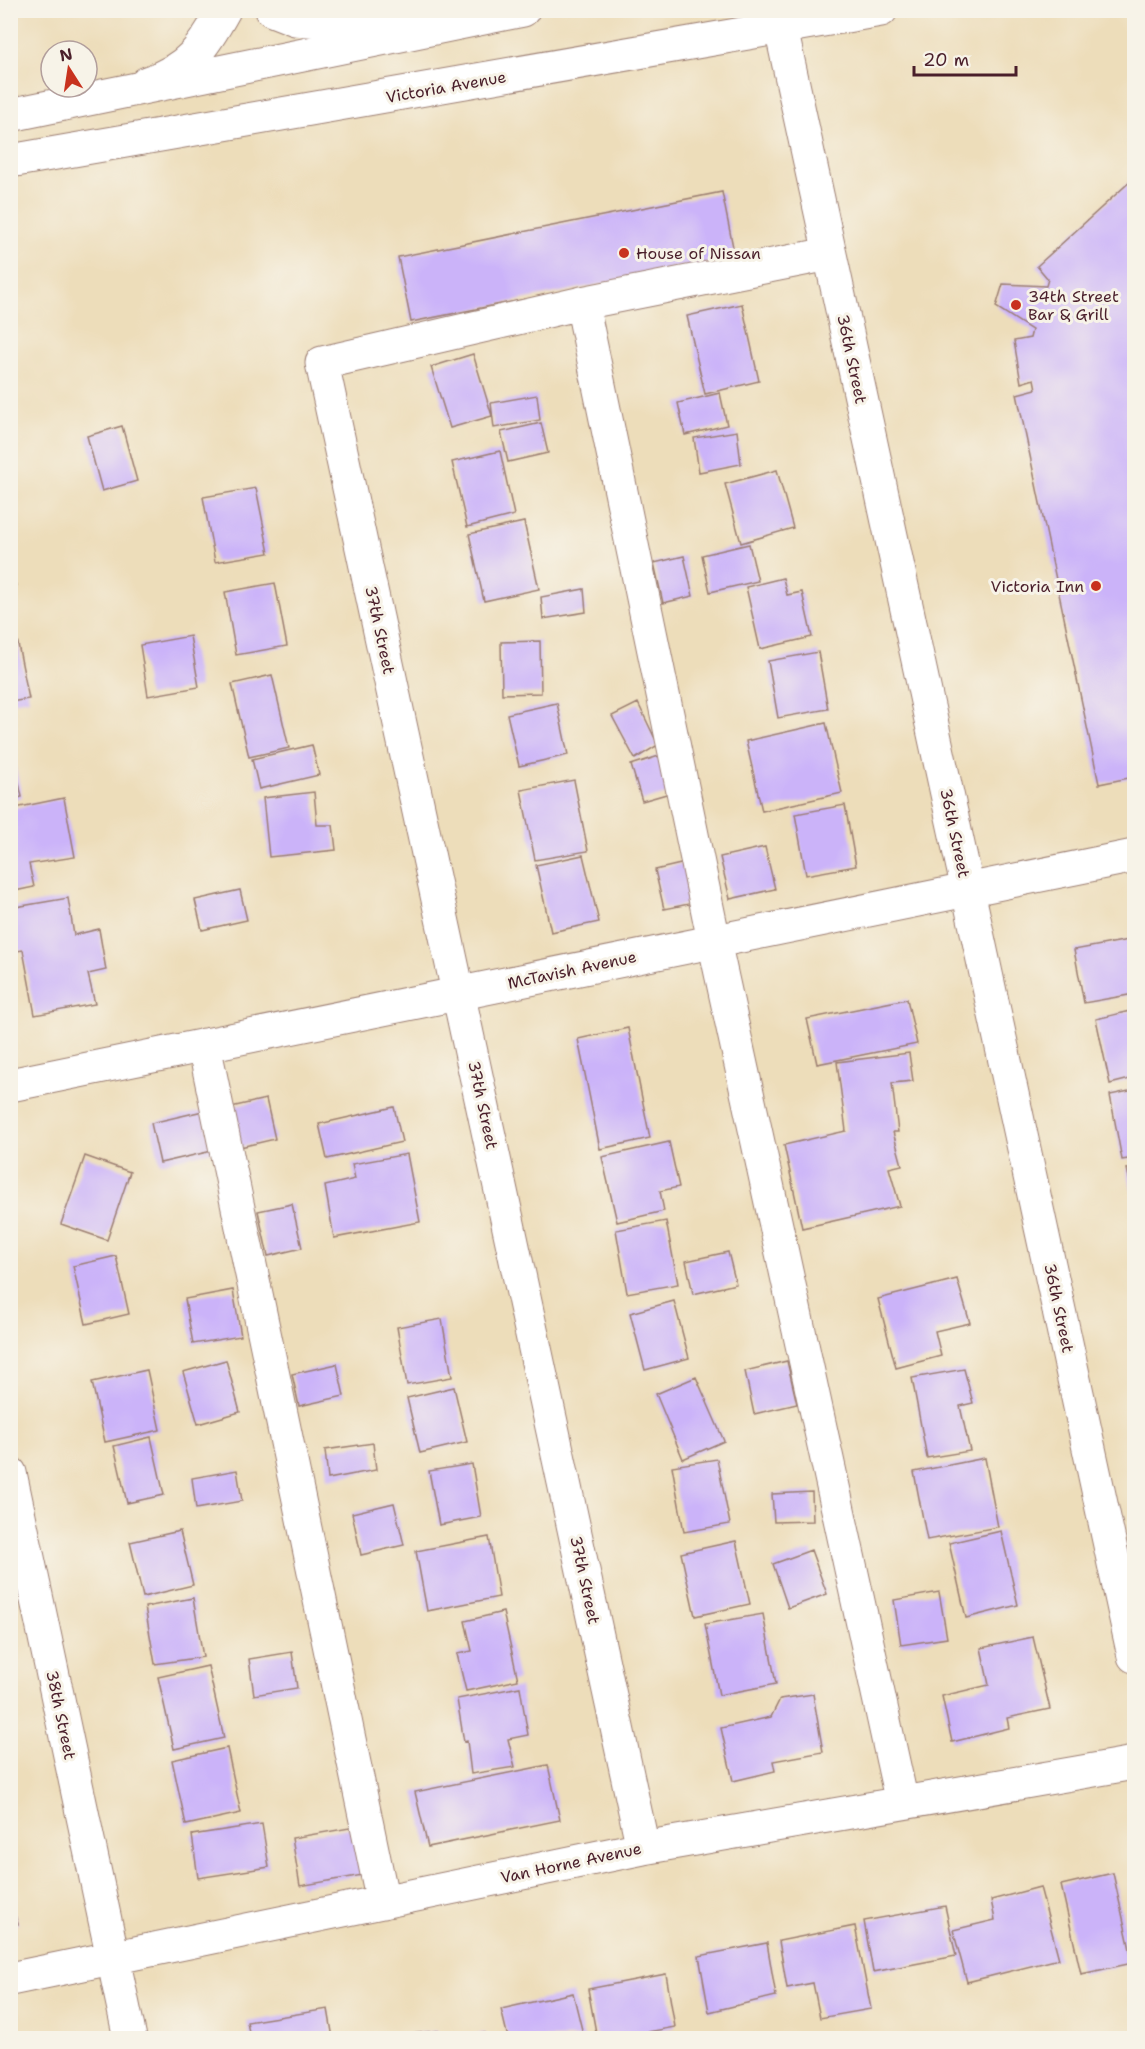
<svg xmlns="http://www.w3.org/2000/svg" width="1145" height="2049" viewBox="0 0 1145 2049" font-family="'Shantell Sans',sans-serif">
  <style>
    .building { fill: #cbb3f9 }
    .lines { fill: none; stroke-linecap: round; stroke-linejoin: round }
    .minor-casing { stroke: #9c7e72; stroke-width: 35 }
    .major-casing { stroke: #9c7e72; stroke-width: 35 }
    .minor { stroke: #fff; stroke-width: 33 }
    .major { stroke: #fff; stroke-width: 33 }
    .poi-dot { fill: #c8321e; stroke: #f7f3e8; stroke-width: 2 }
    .labels { text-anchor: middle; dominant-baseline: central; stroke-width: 6; stroke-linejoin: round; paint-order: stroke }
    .street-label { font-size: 16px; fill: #4a1f2b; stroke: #f7f3e8 }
    .poi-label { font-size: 16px; fill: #4a1f2b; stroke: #f7f3e8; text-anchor: start }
  </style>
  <rect width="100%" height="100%" fill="#f7f3e8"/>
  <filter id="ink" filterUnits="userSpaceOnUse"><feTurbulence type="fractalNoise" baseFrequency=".0167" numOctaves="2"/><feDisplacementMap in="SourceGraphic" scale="12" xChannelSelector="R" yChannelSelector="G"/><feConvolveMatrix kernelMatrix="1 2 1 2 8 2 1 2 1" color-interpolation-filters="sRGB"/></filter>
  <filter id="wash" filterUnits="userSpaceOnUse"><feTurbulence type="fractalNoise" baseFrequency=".008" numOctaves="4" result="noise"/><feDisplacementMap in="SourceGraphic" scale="24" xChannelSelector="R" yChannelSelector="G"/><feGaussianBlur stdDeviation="1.35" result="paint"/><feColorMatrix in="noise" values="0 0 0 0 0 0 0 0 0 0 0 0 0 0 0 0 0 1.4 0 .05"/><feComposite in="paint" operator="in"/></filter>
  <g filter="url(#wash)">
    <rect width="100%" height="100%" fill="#edddba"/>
    <g id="blocks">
      <path class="building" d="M1134,178V777L1099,784L1017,394L1036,389L1034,379L1021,383L1014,341L1030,338L1032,330L996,307L1003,284L1046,286L1048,279L1037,266Z
        M722,192L735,257L411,322L398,257Z
        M742,304L759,381L705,394L687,316Z
        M473,354L492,416L450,428L431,367Z
        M720,393L727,425L685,435L678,403Z
        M537,395L540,420L494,428L491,403Z
        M541,423L548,453L508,462L501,432Z
        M122,426L137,481L102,491L87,436Z
        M737,431L741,464L699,472L694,438Z
        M500,451L514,515L467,527L452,462Z
        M777,470L793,528L741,543L725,484Z
        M256,488L269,553L215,562L203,497Z
        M524,522L539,589L484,601L469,534Z
        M749,544L758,581L710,592L702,555Z
        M684,556L693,596L663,603L654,563Z
        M10,564L16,586L10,588Z
        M783,578L787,595L802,592L812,637L760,649L746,587Z
        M275,583L287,646L236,655L225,592Z
        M584,589L586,612L543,619L541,597Z
        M10,629H15L29,699L10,702Z
        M190,636L199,687L148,696L140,645Z
        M540,641L541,693L502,694L501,642Z
        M818,652L828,709L778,718L768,661Z
        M272,675L289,748L249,757L232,684Z
        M557,703L568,755L519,766L507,714Z
        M638,703L658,745L635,759L612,716Z
        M826,723L842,793L762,811L746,741Z
        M10,743L22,797L10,800Z
        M312,745L319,775L259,789L252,759Z
        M665,754L677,791L642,801L631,765Z
        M574,780L588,851L535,860L521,790Z
        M314,792L317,825H333L336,850L269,857L263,798Z
        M64,798L75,857L29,864L34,887L10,892V809Z
        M845,805L856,866L806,875L795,814Z
        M765,847L775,889L730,899L720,857Z
        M583,855L599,922L551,932L536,865Z
        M685,863L694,903L664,909L655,870Z
        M240,890L247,920L202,930L195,900Z
        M68,898L74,935L99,929L106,970L88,974L95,1004L35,1015L23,950L10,952V908Z
        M1134,939V994L1084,1003L1074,950Z
        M907,999L917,1044L817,1064L807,1019Z
        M1134,1010V1078L1110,1084L1096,1019Z
        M628,1028L650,1138L600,1149L578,1039Z
        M909,1053L913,1081L892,1083L898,1132H893L902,1165L889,1168L900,1206L802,1228L784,1145L846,1131L837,1062Z
        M1134,1090V1158L1122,1160L1110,1095Z
        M266,1099L275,1139L240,1147L231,1107Z
        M394,1107L402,1142L327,1159L319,1124Z
        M203,1111L212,1151L160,1163L151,1123Z
        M669,1142L679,1187L660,1191L664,1211L617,1222L602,1157Z
        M407,1154L420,1222L334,1238L325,1186L355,1179L352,1164Z
        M85,1156L130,1172L107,1240L61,1224Z
        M1134,1168V1199L1127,1169Z
        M292,1204L302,1248L268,1256L258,1211Z
        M666,1221L678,1284L627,1293L616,1230Z
        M728,1252L736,1284L693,1294L686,1261Z
        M116,1256L129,1314L86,1324L73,1266Z
        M957,1279L970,1323L935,1331L941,1356L896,1368L878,1299Z
        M233,1290L241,1336L193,1344L185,1299Z
        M674,1301L689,1358L645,1370L630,1313Z
        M442,1319L452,1377L407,1385L397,1327Z
        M226,1360L240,1412L198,1424L183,1372Z
        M787,1361L797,1404L754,1414L745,1371Z
        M337,1364L344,1396L299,1406L292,1374Z
        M964,1369L973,1403L960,1406L970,1451L927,1458L912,1378Z
        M147,1370L160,1430L105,1442L92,1382Z
        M696,1377L724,1441L683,1459L656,1394Z
        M454,1387L467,1442L420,1453L407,1398Z
        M151,1437L164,1495L127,1503L114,1446Z
        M373,1443L376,1470L328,1479L325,1450Z
        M985,1458L998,1527L927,1540L914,1472Z
        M717,1459L730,1524L684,1532L672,1466Z
        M472,1464L481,1517L439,1525L429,1471Z
        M237,1470L242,1501L196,1509L192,1478Z
        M812,1492L813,1521L774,1522L772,1494Z
        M394,1503L404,1545L361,1555L352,1513Z
        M180,1531L193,1585L143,1597L130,1542Z
        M1001,1531L1018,1605L966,1618L949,1543Z
        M489,1537L499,1597L427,1611L416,1551Z
        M736,1541L750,1604L695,1616L681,1553Z
        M811,1550L827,1594L788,1608L773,1564Z
        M939,1592L947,1638L901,1645L894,1600Z
        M193,1598L203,1657L155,1664L145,1607Z
        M503,1612L518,1680L466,1691L457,1654L472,1651L465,1621Z
        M763,1614L776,1684L719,1695L705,1624Z
        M1033,1637L1050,1709L1007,1718L1009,1728L952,1742L942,1696L989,1685L981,1648Z
        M292,1652L297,1688L254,1695L249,1659Z
        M208,1666L224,1738L174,1749L158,1677Z
        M520,1687L528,1735L508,1739L515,1767L471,1774L467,1741L464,1742L457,1699Z
        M813,1694L823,1752L773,1761L775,1771L733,1781L721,1728L771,1717L780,1699Z
        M227,1748L241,1813L186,1825L172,1760Z
        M548,1765L560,1820L428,1847L415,1792Z
        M262,1824L269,1867L198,1878L192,1835Z
        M355,1827L363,1875L300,1886L292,1838Z
        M1113,1873L1133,1963L1081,1974L1061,1885Z
        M1040,1887L1059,1959L967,1982L953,1930L995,1920L991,1900Z
        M10,1901L18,1924L10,1926Z
        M945,1906L956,1956L873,1972L864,1921Z
        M855,1926L871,2009L820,2018L813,1983L787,1988L779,1941Z
        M767,1943L776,1996L709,2012L699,1956Z
        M666,1974L675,2027L616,2038H597L588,1989Z
        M573,1993L584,2038H508L501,2009Z
        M328,2009L333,2038H250L247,2022Z
        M438,2031L439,2038H413L412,2034Z
        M485,2033L486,2038H462V2037Z"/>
    </g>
  </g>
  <g filter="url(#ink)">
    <use href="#blocks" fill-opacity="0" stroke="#9c7e72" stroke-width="1.5"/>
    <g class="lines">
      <defs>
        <path id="minor" d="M272,10L295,19L347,23L436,18
          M777,10L1134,1656
          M147,83C189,69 203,48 224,10
          M582,303L714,941L902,1803
          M204,1045L383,1902
          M10,1085L1134,856
          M10,1473L130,2038
          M643,1848L322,363L582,303L829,254
          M10,1979L643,1848L1134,1763"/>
        <path id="major" d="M10,115L523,10
          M10,161L881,10"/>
      </defs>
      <use href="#minor" class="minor-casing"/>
      <use href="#major" class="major-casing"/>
      <use href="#minor" class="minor"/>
      <use href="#major" class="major"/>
    </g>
  </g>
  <g class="poi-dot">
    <circle cx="624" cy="253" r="6"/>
    <circle cx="1016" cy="305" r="6"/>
    <circle cx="1096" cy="586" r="6"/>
  </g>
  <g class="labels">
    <g class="street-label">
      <text transform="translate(446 87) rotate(-10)">Victoria Avenue</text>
      <text transform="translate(852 359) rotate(78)">36th Street</text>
      <text transform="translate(380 630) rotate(78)">37th Street</text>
      <text transform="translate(955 833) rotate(78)">36th Street</text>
      <text transform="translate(572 970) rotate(-12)">McTavish Avenue</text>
      <text transform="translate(483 1105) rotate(78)">37th Street</text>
      <text transform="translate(1059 1308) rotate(78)">36th Street</text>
      <text transform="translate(585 1580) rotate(78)">37th Street</text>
      <text transform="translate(61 1715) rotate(78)">38th Street</text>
      <text transform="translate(571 1863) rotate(-12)">Van Horne Avenue</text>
    </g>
    <g class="poi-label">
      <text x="636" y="253">House of Nissan</text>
      <text x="1028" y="296">34th Street<tspan x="1028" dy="18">Bar &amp; Grill</tspan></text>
      <text x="1084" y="586" text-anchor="end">Victoria Inn</text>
    </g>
  </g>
  <rect width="1145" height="2049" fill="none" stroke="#f7f3e8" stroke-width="36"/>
  <g transform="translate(69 69) rotate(348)"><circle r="28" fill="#f7f3e8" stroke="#b29e9c" stroke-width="1.5"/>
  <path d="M0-4.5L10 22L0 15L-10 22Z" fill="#c8321e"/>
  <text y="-9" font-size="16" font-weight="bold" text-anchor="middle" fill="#4a1f2b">N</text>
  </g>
  <path d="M914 66v9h102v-9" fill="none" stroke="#4a1f2b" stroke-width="3"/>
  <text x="923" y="66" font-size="18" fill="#4a1f2b" stroke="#f7f3e8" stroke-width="4.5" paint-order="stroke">20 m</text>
</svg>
